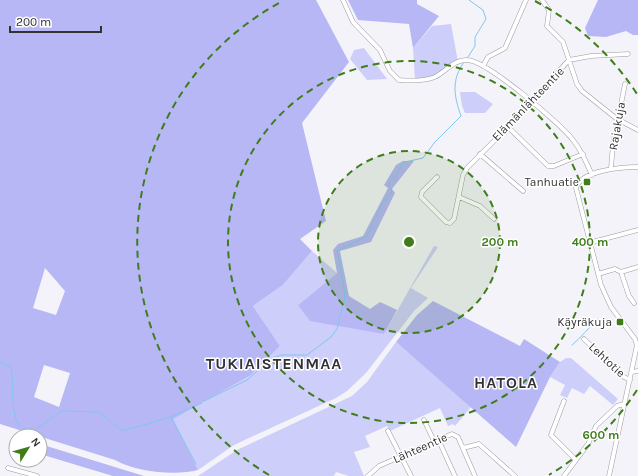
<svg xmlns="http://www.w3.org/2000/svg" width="638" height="476" viewBox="0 0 638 476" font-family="Karla,sans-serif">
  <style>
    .green { fill: #cecefa }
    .forest { fill: #b7b7f6; fill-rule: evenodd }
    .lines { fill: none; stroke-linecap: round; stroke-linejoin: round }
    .stream { stroke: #81c7ec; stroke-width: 1 }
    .minor-casing { stroke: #9a9ba0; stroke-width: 5 }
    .minor { stroke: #fff; stroke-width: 4 }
    .ring { fill: none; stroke: #3f7d1b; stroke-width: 2; stroke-dasharray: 7 5 }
    .poi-dot { fill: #3f7d1b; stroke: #fff; stroke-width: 1.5 }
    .labels { text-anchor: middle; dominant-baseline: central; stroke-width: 3; stroke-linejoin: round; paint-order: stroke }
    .street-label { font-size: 12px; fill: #323235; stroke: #fff }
    .poi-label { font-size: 12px; fill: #323235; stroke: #fff; text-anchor: end }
    .district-label { font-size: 16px; font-weight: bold; letter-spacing: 1px; fill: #323235; stroke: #fff }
    .centre { fill: #3f7d1b; stroke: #fff; stroke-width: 2 }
    .ring-label { font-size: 12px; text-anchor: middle; font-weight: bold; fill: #3f7d1b; stroke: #fff; stroke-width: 3; stroke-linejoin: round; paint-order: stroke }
  </style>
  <rect width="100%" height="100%" fill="#f3f3f9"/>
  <path class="green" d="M451,24L458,62L433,78L415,80L413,48L432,26Z
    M364,48L387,79L367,80L350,59L354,50Z
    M460,92H475L493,104L485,113H465L462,106Z
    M434,246L438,247L411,288L428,298L414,311L366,373L347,391L336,398L234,445L198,470L172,419L251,375L280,346L253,306L283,285L312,251L337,273L298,305L384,334Z
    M396,342L471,407L455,426L453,424L448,426L440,408L390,431L387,426L365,436L370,447L354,452L364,476H349L336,472L334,476H198L237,450L352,396L367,382Z
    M566,358H571L618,399L613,405L590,386L584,394L572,388L567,398L560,395L565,385L550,377L560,362Z"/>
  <path class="forest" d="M0,0H316L349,62L302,123L326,221L300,239L312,251L283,285L253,306L280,346L251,375L173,419L198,470C176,476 136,472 115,460L0,424ZM45,268L65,291L56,315L33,308ZM44,365L70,373L59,407L34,397Z
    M348,0H417V4L439,16L413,48L409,24L358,20Z
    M598,0H638V35H633L626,31L606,37L588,36L585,28Z
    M403,161H414L392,189L395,193L371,242L340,251L349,296L370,309L380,302L397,310L384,334L310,321L298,305L337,273L333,250L338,244L363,236L388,188L384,185L396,165Z
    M433,301L520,346L524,339L560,362L550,377L516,447L396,342L417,315Z
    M40,444L144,476H113L40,454Z"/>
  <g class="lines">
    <path class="stream" d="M468,57L475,46V37L486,19L483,10L469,0
      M572,345C582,337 588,328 598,319
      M0,362L4,363L11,368C15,387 9,410 20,427
      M204,401L247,380L272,358L282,355H307L331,337L337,329L344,302L345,294L337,251L367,236L382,204L392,192L389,185L390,181L396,176L401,166L405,162L423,158L435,142L461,116C454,96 451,80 464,62
      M171,417L196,464
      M24,428L35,430L62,411L99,412L122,431L171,417L202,403"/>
    <defs>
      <path id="minor" d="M343,0L353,22L380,50L390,71L399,80C410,81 425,81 435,77C445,72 455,59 467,60C486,60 560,123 573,140C582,151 586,162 592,175
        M542,0L549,10L547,26L563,42L577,84L582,91L617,119L638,130
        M483,66L488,57L505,48L526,0
        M508,127L548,166H554L583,154
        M480,154L523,191
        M611,168L613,144L625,84
        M437,177L422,192L421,197L446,222L450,223L454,219L463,175L467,168L508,127L569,60L591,56L628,54
        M459,197L480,206L494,219
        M589,243L638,230
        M621,272L629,296L634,303
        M598,274L615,269L621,272L638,267
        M584,339L624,377L630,380
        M632,372L638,371
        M564,401L551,435L576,460
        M424,420L434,441
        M388,431L411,476
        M438,439L455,476
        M463,448L479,444L515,476
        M8,468L37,476
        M368,476L379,466L452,434L458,437L475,476
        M564,476L588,444L596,426L617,406L624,404
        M609,476L637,345L635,339L611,307L601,285L576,188C581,170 623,167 638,167"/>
    </defs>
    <use href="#minor" class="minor-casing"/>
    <use href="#minor" class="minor"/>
  </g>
  <circle cx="409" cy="242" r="91" fill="#3f7d1b" fill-opacity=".12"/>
  <g class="ring">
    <circle cx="409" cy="242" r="91"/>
    <circle cx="409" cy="242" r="181"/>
    <path d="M637 390A272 272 0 0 1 549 475M269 475A272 272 0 0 1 283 1M535 1A272 272 0 0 1 637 94"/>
  </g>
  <g class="poi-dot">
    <rect x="583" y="178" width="8" height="8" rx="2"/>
    <rect x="616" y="318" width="8" height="8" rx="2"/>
  </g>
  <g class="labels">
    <g class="street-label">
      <text transform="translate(528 104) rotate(-46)">Elämänlähteentie</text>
      <text transform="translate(617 126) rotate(-80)">Rajakuja</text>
      <text transform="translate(607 360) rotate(43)">Lehtotie</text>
      <text transform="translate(420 448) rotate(-24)">Lähteentie</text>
    </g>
    <g class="poi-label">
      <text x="579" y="182">Tanhuatie</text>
      <text x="612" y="322">Käyräkuja</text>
    </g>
    <g class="district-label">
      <text x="274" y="363">TUKIAISTENMAA</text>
      <text x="506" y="382">HATOLA</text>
    </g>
  </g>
  <circle cx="409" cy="242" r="6" class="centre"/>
  <g class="ring-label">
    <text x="500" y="246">200 m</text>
    <text x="590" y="246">400 m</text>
    <text x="601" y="439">600 m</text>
  </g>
  <g transform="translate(28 448) rotate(53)"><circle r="19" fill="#ffffff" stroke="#adadae"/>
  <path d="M0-3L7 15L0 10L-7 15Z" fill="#3f7d1b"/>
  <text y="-6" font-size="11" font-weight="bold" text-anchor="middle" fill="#323235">N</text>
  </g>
  <path d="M10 26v6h91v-6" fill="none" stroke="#323235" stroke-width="2"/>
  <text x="16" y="26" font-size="12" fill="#323235" stroke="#ffffff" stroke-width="3" paint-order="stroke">200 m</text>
</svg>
